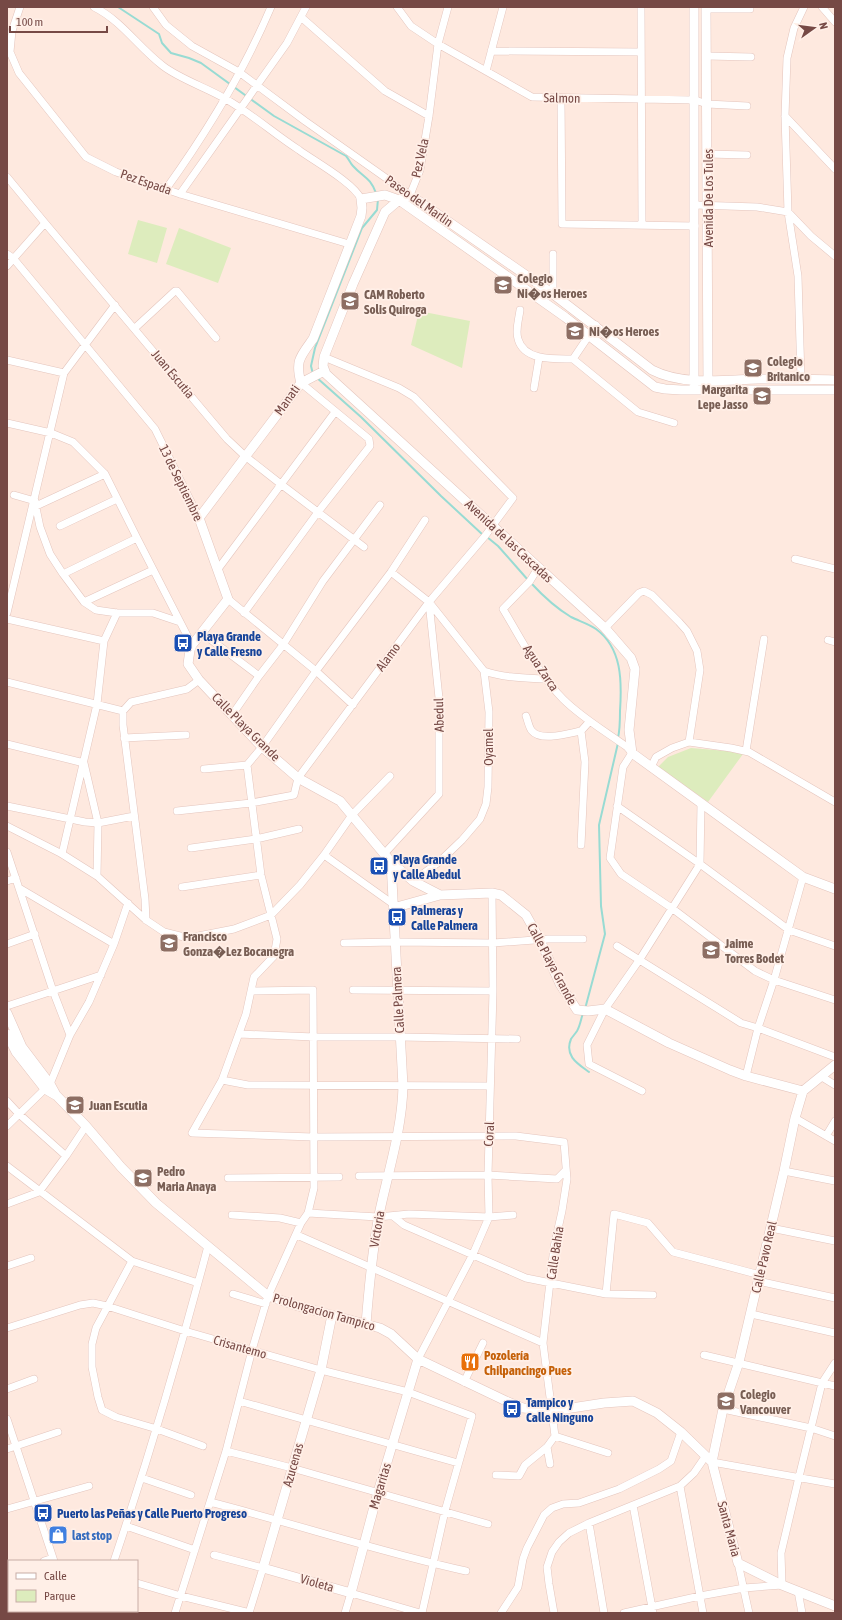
<svg xmlns="http://www.w3.org/2000/svg" width="842" height="1620" viewBox="0 0 842 1620" font-family="'Asap Condensed',sans-serif">
  <style>
    .green { fill: #ddecbd }
    .lines { fill: none; stroke-linecap: round; stroke-linejoin: round }
    .stream { stroke: #98dbd3; stroke-width: 2 }
    .minor-casing { stroke: #e4c5bd; stroke-width: 8 }
    .tertiary-casing { stroke: #e4c5bd; stroke-width: 10 }
    .minor { stroke: #fff; stroke-width: 7 }
    .tertiary { stroke: #fff; stroke-width: 9 }
    .labels { text-anchor: middle; dominant-baseline: central; stroke-width: 3.5; stroke-linejoin: round; paint-order: stroke }
    .street-label { font-size: 13px; fill: #764945; stroke: #ffefe7 }
    .education-label { font-size: 13px; font-weight: bold; fill: #785e54; stroke: #ffefe7; text-anchor: start }
    .transit-label { font-size: 13px; font-weight: bold; fill: #164399; stroke: #ffefe7; text-anchor: start }
    .food-label { font-size: 13px; font-weight: bold; fill: #c56008; stroke: #ffefe7; text-anchor: start }
    .shop-label { font-size: 13px; font-weight: bold; fill: #366cbe; stroke: #ffefe7; text-anchor: start }
  </style>
  <rect width="100%" height="100%" fill="#fee9df"/>
  <path class="green" d="M138,220L167,228L157,263L128,254Z
    M179,228L231,248L218,283L166,264Z
    M419,311L470,321L462,368L411,345Z
    M691,748L739,752L743,754L708,802L658,767L668,757Z"/>
  <g class="lines">
    <path class="stream" d="M118,7L159,34L162,43L171,53L189,58L201,63L274,116L346,156C349,159 350,163 353,166C364,178 370,177 376,193
      M313,374L311,366L315,348L362,228L377,210L378,199
      M316,377L361,417L441,496L483,535
      M487,537L498,546L528,580
      M531,583C543,596 556,608 571,617C579,621 589,624 596,629C622,648 622,681 620,711C620,720 620,729 618,738
      M585,1009L605,934L601,906L599,825L618,743
      M583,1013C581,1019 580,1026 577,1031C575,1034 573,1036 571,1039C564,1056 578,1064 589,1072"/>
    <defs>
      <path id="minor" d="M20,7L12,31L10,52L19,73L86,157L116,172L180,194L349,244
        M94,7C122,21 138,47 163,66C180,79 205,87 224,98C251,113 274,134 299,150C314,161 354,183 361,199
        M153,7L166,25L192,46L239,72L305,121L410,195L420,170L429,116L438,44L448,7
        M397,7L411,26L438,44L532,97L695,100L707,104L747,106
        M641,7L642,225
        M822,7L835,22
        M706,9H750
        M301,17L385,91L429,116
        M491,51L641,52
        M707,56L751,57
        M486,71L503,7
        M561,98L562,224L695,226
        M785,116L835,169
        M707,154L747,155
        M7,177L45,223L227,439L245,456L282,485L364,547
        M166,189C207,132 244,71 271,7
        M180,194L287,43L306,7
        M695,205L757,207L788,212L811,236L835,256
        M7,254L13,258L155,429L199,518
        M553,254V294
        M7,266L45,223
        M520,310C519,319 515,330 518,339C524,361 554,359 573,359L638,412L674,423
        M135,328L175,291H177L216,338
        M573,359L596,325
        M7,360L64,373
        M801,379L798,276L788,212L785,116L787,58L794,28L804,7
        M534,388L539,358
        M7,423L51,433L73,442L105,474L137,538L192,645
        M14,495L35,501
        M35,503L40,527L50,554L63,574L84,602L96,610L117,613H153L180,622
        M36,506L105,474
        M425,520L391,572L316,671L262,747L247,765L261,875L277,939L274,956L254,977L246,1014L222,1080L192,1133L313,1137L516,1136L564,1142L567,1179L562,1211L554,1247L543,1343L555,1436L547,1447L550,1464
        M60,526L117,499
        M795,559L835,569
        M538,568L530,581L503,609C520,637 539,675 563,699C582,718 605,731 627,747L632,753L623,767L610,858L621,874L673,909L755,971L774,980L835,1000
        M218,569L335,412
        M391,572L429,602L484,671L489,712L488,787L486,804L480,819L462,840L439,862L413,881
        M63,574L137,538
        M228,599L316,671L353,705
        M84,602L153,570
        M7,613L64,373L115,305
        M244,613L318,512L370,446L369,439L301,383
        M7,619L104,641
        M605,628L639,593L644,591L652,595L679,622L687,631L697,651L700,670L689,742
        M202,633L259,676
        M828,640L835,642
        M484,671C504,678 525,678 546,679
        M7,682L123,711
        M232,715L259,676L283,645L323,581L380,505
        M526,716C528,721 529,728 532,731C541,742 570,733 581,731
        M124,738L186,735
        M7,744L84,763L98,823L97,876
        M746,751L764,639
        M651,767L656,757L672,748L689,742L731,748L749,752L835,802
        M204,769L247,765
        M7,806L85,822L98,823L134,816
        M617,806L700,864L789,930L835,946
        M177,811L251,803L294,795L298,778L429,602L485,536L513,498L414,397L399,388L324,357
        M7,826L62,854L97,876L146,920L164,932L188,938L234,929L271,915L300,885L324,855L352,815L390,776
        M581,845L585,762L581,731L589,722
        M191,848L256,839L299,829
        M7,852L53,991L70,1035
        M62,854L97,704L104,641L117,613
        M384,854L439,794V698L429,602
        M324,855L393,904
        M7,881L16,878
        M182,887L261,875
        M19,888L114,944
        M146,920L145,899L123,725V711L131,702L187,689L199,680
        M344,943L395,942L493,943L548,939H583
        M7,944L35,934
        M617,946L741,1023L758,1028L835,1057
        M353,990L493,991
        M7,1006L101,975
        M239,1034L314,1037H400L517,1039
        M746,1076L758,1028L774,980L803,877
        M822,1077L835,1085
        M222,1080L248,1085L490,1086
        M642,1091L589,1064L587,1045L605,1009L640,959L700,864L701,803
        M7,1101L19,1114L66,1156
        M795,1118L835,1141
        M7,1126L50,1084L70,1035L89,1002L114,944L128,903
        M826,1136L835,1121
        M7,1166L132,1261L198,1283
        M784,1171L835,1181
        M359,1176L488,1175L557,1179L566,1170
        M228,1178L339,1177
        M7,1204L39,1192L66,1156L86,1126
        M308,1213L378,1217L409,1214L489,1217L513,1215
        M232,1215L280,1218L301,1223
        M393,1216L404,1225L526,1278L606,1294L653,1295
        M771,1228L835,1241
        M297,1235L543,1343
        M132,1261L96,1328L92,1344V1367L98,1397L102,1410L116,1417L157,1429L203,1446
        M7,1266L31,1258
        M758,1281L835,1298
        M233,1294L266,1304
        M606,1294L614,1214L648,1223L673,1252L760,1275
        M751,1314L835,1333
        M7,1328L80,1305L93,1303L107,1306L185,1331L321,1370L408,1392L472,1416L445,1511L422,1613
        M704,1355L835,1386
        M418,1359L473,1254L489,1217L488,1175L493,991L492,893
        M464,1382L483,1343
        M7,1389L34,1379
        M239,1401L458,1463
        M723,1409L811,1428L835,1436
        M7,1419L54,1561
        M555,1436L608,1453
        M7,1449L58,1432
        M226,1451L292,1468L488,1524
        M712,1462L835,1484
        M496,1475L519,1476L525,1465L547,1447
        M142,1478L191,1495
        M680,1486L703,1613
        M210,1502C296,1524 380,1552 466,1571
        M633,1505L653,1613
        M7,1509L89,1486
        M589,1523L604,1613
        M126,1526L195,1550
        M214,1555L263,1568L249,1613
        M44,1561L53,1558
        M114,1561C149,1457 180,1352 208,1246
        M738,1563L749,1613
        M7,1571H9
        M137,1583L181,1596L250,1613
        M798,1591L802,1613
        M67,1613L70,1612
        M175,1613L226,1451L252,1350L268,1296L301,1223L308,1213L314,1188L313,990L252,991
        M345,1613L351,1593L420,1613
        M501,1613L518,1587L523,1559L527,1548L544,1515L552,1508L563,1504L579,1503L619,1489L659,1469L671,1461L681,1432
        M554,1613L549,1584L547,1567L552,1552L559,1542L569,1533L589,1523L680,1486L694,1473L705,1457
        M624,1613L700,1596L744,1588L782,1585L781,1553L799,1477L822,1383L835,1363"/>
      <path id="tertiary" d="M706,7L708,386
        M324,371L301,383L199,518L228,599L192,645L190,650L188,664L199,680L262,747L298,778L340,801L391,862L413,881L440,895L492,893L501,895L526,915L540,940L560,984L577,1010L588,1011L605,1009L669,1043L730,1070L746,1076L803,1091
        M835,380C809,379 784,379 758,379C725,380 683,386 652,370L553,294L410,195L399,200L385,212L353,284L324,357L323,366L326,374L605,628L631,658L635,669L629,730L632,753L803,877L835,889
        M301,383C295,361 300,357 313,339L361,216L362,208L361,199L385,195L399,200L565,317L655,387L665,389L681,390H835
        M694,384V7
        M393,908L440,895
        M7,1013L22,1047L50,1084L56,1095
        M7,1034L16,1052L45,1089L57,1096L86,1126L121,1167L156,1203L268,1296L298,1306L380,1328L391,1334L418,1359L506,1401L523,1408L552,1411L604,1403L633,1401L657,1413L681,1432L712,1462
        M835,1065L803,1091L795,1118L784,1171L739,1362L723,1409L712,1462L738,1563L782,1585L835,1606
        M332,1315L321,1370L263,1568L351,1593L378,1492L418,1359
        M366,1324C369,1287 372,1251 379,1215C388,1172 402,1130 403,1086L391,862"/>
    </defs>
    <use href="#minor" class="minor-casing"/>
    <use href="#tertiary" class="tertiary-casing"/>
    <use href="#minor" class="minor"/>
    <use href="#tertiary" class="tertiary"/>
  </g>
  <defs>
    <symbol id="university-square" viewBox="-11 -11 22 22"><rect x="-9" y="-9" width="18" height="18" rx="4" fill="#8d6e63" stroke="#ffefe7"/><path d="M0-5L7-2L0 1L-7-2ZM-4 1L0 2.5L4 1V4Q0 6-4 4Z" fill="#fff"/></symbol>
    <symbol id="school-square" viewBox="-11 -11 22 22"><rect x="-9" y="-9" width="18" height="18" rx="4" fill="#8d6e63" stroke="#ffefe7"/><path d="M0-5L7-2L0 1L-7-2ZM-4 1L0 2.5L4 1V4Q0 6-4 4Z" fill="#fff"/></symbol>
    <symbol id="bus-square" viewBox="-11 -11 22 22"><rect x="-9" y="-9" width="18" height="18" rx="4" fill="#1a4fb4" stroke="#ffefe7"/><path d="M-5-6H5V4H4V6H2V4H-2V6H-4V4H-5ZM-3.5-4V0h7V-4ZM-3.5 1.2v1.5H-2V1.2ZM2 1.2v1.5H3.5V1.2Z" fill="#fff"/></symbol>
    <symbol id="restaurant-square" viewBox="-11 -11 22 22"><rect x="-9" y="-9" width="18" height="18" rx="4" fill="#e8710a" stroke="#ffefe7"/><path d="M-5-6h1v4h1v-4h1v4h1v-4h1v5L-1.5 .5V6h-2V.5L-5-1ZM5-6V6H3V1.5H1.5Q1.5-4 5-6Z" fill="#fff"/></symbol>
    <symbol id="shop-square" viewBox="-11 -11 22 22"><rect x="-9" y="-9" width="18" height="18" rx="4" fill="#3f7fe0" stroke="#ffefe7"/><path d="M-5-2.5h2.3a2.7 3.5 0 0 1 5.4 0H5L5.5 6h-11ZM-1.5-2.5h3a1.5 2.3 0 0 0-3 0Z" fill="#fff"/></symbol>
  </defs>
  <g fill-rule="evenodd">
    <use href="#university-square" x="492" y="274" width="22" height="22"/>
    <use href="#school-square" x="339" y="290" width="22" height="22"/>
    <use href="#school-square" x="564" y="320" width="22" height="22"/>
    <use href="#university-square" x="742" y="357" width="22" height="22"/>
    <use href="#school-square" x="751" y="385" width="22" height="22"/>
    <use href="#bus-square" x="172" y="632" width="22" height="22"/>
    <use href="#bus-square" x="368" y="855" width="22" height="22"/>
    <use href="#bus-square" x="386" y="906" width="22" height="22"/>
    <use href="#school-square" x="158" y="932" width="22" height="22"/>
    <use href="#school-square" x="700" y="939" width="22" height="22"/>
    <use href="#school-square" x="64" y="1094" width="22" height="22"/>
    <use href="#school-square" x="132" y="1167" width="22" height="22"/>
    <use href="#restaurant-square" x="459" y="1351" width="22" height="22"/>
    <use href="#school-square" x="715" y="1390" width="22" height="22"/>
    <use href="#bus-square" x="501" y="1398" width="22" height="22"/>
    <use href="#bus-square" x="32" y="1502" width="22" height="22"/>
    <use href="#shop-square" x="47" y="1524" width="22" height="22"/>
  </g>
  <g class="labels">
    <g class="street-label">
      <text transform="translate(562 98) rotate(1)">Salmon</text>
      <text transform="translate(420 158) rotate(-77)">Pez Vela</text>
      <text transform="translate(146 182) rotate(19)">Pez Espada</text>
      <text transform="translate(708 198) rotate(-90)">Avenida De Los Tules</text>
      <text transform="translate(419 201) rotate(35)">Paseo del Marlin</text>
      <text transform="translate(173 374) rotate(50)">Juan Escutia</text>
      <text transform="translate(287 400) rotate(-55)">Manati</text>
      <text transform="translate(181 483) rotate(64)">13 de Septiembre</text>
      <text transform="translate(509 541) rotate(43)">Avenida de las Cascadas</text>
      <text transform="translate(388 657) rotate(-53)">Alamo</text>
      <text transform="translate(541 668) rotate(56)">Agua Zarca</text>
      <text transform="translate(439 715) rotate(-91)">Abedul</text>
      <text transform="translate(246 727) rotate(45)">Calle Playa Grande</text>
      <text transform="translate(488 747) rotate(-90)">Oyamel</text>
      <text transform="translate(552 964) rotate(62)">Calle Playa Grande</text>
      <text transform="translate(398 1000) rotate(-93)">Calle Palmera</text>
      <text transform="translate(489 1134) rotate(-87)">Coral</text>
      <text transform="translate(377 1229) rotate(-80)">Victoria</text>
      <text transform="translate(555 1253) rotate(-81)">Calle Bahía</text>
      <text transform="translate(764 1257) rotate(-77)">Calle Pavo Real</text>
      <text transform="translate(324 1312) rotate(16)">Prolongacion Tampico</text>
      <text transform="translate(240 1347) rotate(16)">Crisantemo</text>
      <text transform="translate(293 1465) rotate(-74)">Azucenas</text>
      <text transform="translate(380 1486) rotate(-73)">Magaritas</text>
      <text transform="translate(729 1529) rotate(75)">Santa Maria</text>
      <text transform="translate(317 1583) rotate(16)">Violeta</text>
    </g>
    <g class="education-label">
      <text x="517" y="278">Colegio<tspan x="517" dy="15">Ni�os Heroes</tspan></text>
      <text x="364" y="294">CAM Roberto<tspan x="364" dy="15">Solis Quiroga</tspan></text>
      <text x="589" y="331">Ni�os Heroes</text>
      <text x="767" y="361">Colegio<tspan x="767" dy="15">Britanico</tspan></text>
      <text x="748" y="389" text-anchor="end">Margarita<tspan x="748" dy="15">Lepe Jasso</tspan></text>
      <text x="183" y="936">Francisco<tspan x="183" dy="15">Gonza�Lez Bocanegra</tspan></text>
      <text x="725" y="943">Jaime<tspan x="725" dy="15">Torres Bodet</tspan></text>
      <text x="89" y="1105">Juan Escutia</text>
      <text x="157" y="1171">Pedro<tspan x="157" dy="15">Maria Anaya</tspan></text>
      <text x="740" y="1394">Colegio<tspan x="740" dy="15">Vancouver</tspan></text>
    </g>
    <g class="transit-label">
      <text x="197" y="636">Playa Grande<tspan x="197" dy="15">y Calle Fresno</tspan></text>
      <text x="393" y="859">Playa Grande<tspan x="393" dy="15">y Calle Abedul</tspan></text>
      <text x="411" y="910">Palmeras y<tspan x="411" dy="15">Calle Palmera</tspan></text>
      <text x="526" y="1402">Tampico y<tspan x="526" dy="15">Calle Ninguno</tspan></text>
      <text x="57" y="1513">Puerto las Peñas y Calle Puerto Progreso</text>
    </g>
    <g class="food-label">
      <text x="484" y="1355">Pozolería<tspan x="484" dy="15">Chilpancingo Pues</tspan></text>
    </g>
    <g class="shop-label">
      <text x="72" y="1535">last stop</text>
    </g>
  </g>
  <rect width="842" height="1620" fill="none" stroke="#764945" stroke-width="16"/>
  <rect x="8" y="1560" width="130" height="52" fill="#ffefe7" stroke="#c8ada6"/>
  <rect x="16" y="1573" width="20" height="6" fill="#ffffff" stroke="#c8ada6"/>
  <text x="44" y="1580" font-size="12" fill="#764945">Calle</text>
  <rect x="16" y="1590" width="20" height="12" fill="#ddecbd" stroke="#c8ada6"/>
  <text x="44" y="1600" font-size="12" fill="#764945">Parque</text>
  <g transform="translate(814 28) rotate(76)" stroke="#ffefe7" stroke-width="3" paint-order="stroke">
  <path d="M0-3L7 15L0 10L-7 15Z" fill="#764945"/>
  <text y="-6" font-size="11" font-weight="bold" text-anchor="middle" fill="#764945">N</text>
  </g>
  <path d="M10 26v6h97v-6" fill="none" stroke="#764945" stroke-width="2"/>
  <text x="16" y="26" font-size="12" fill="#764945" stroke="#ffefe7" stroke-width="3" paint-order="stroke">100 m</text>
</svg>
